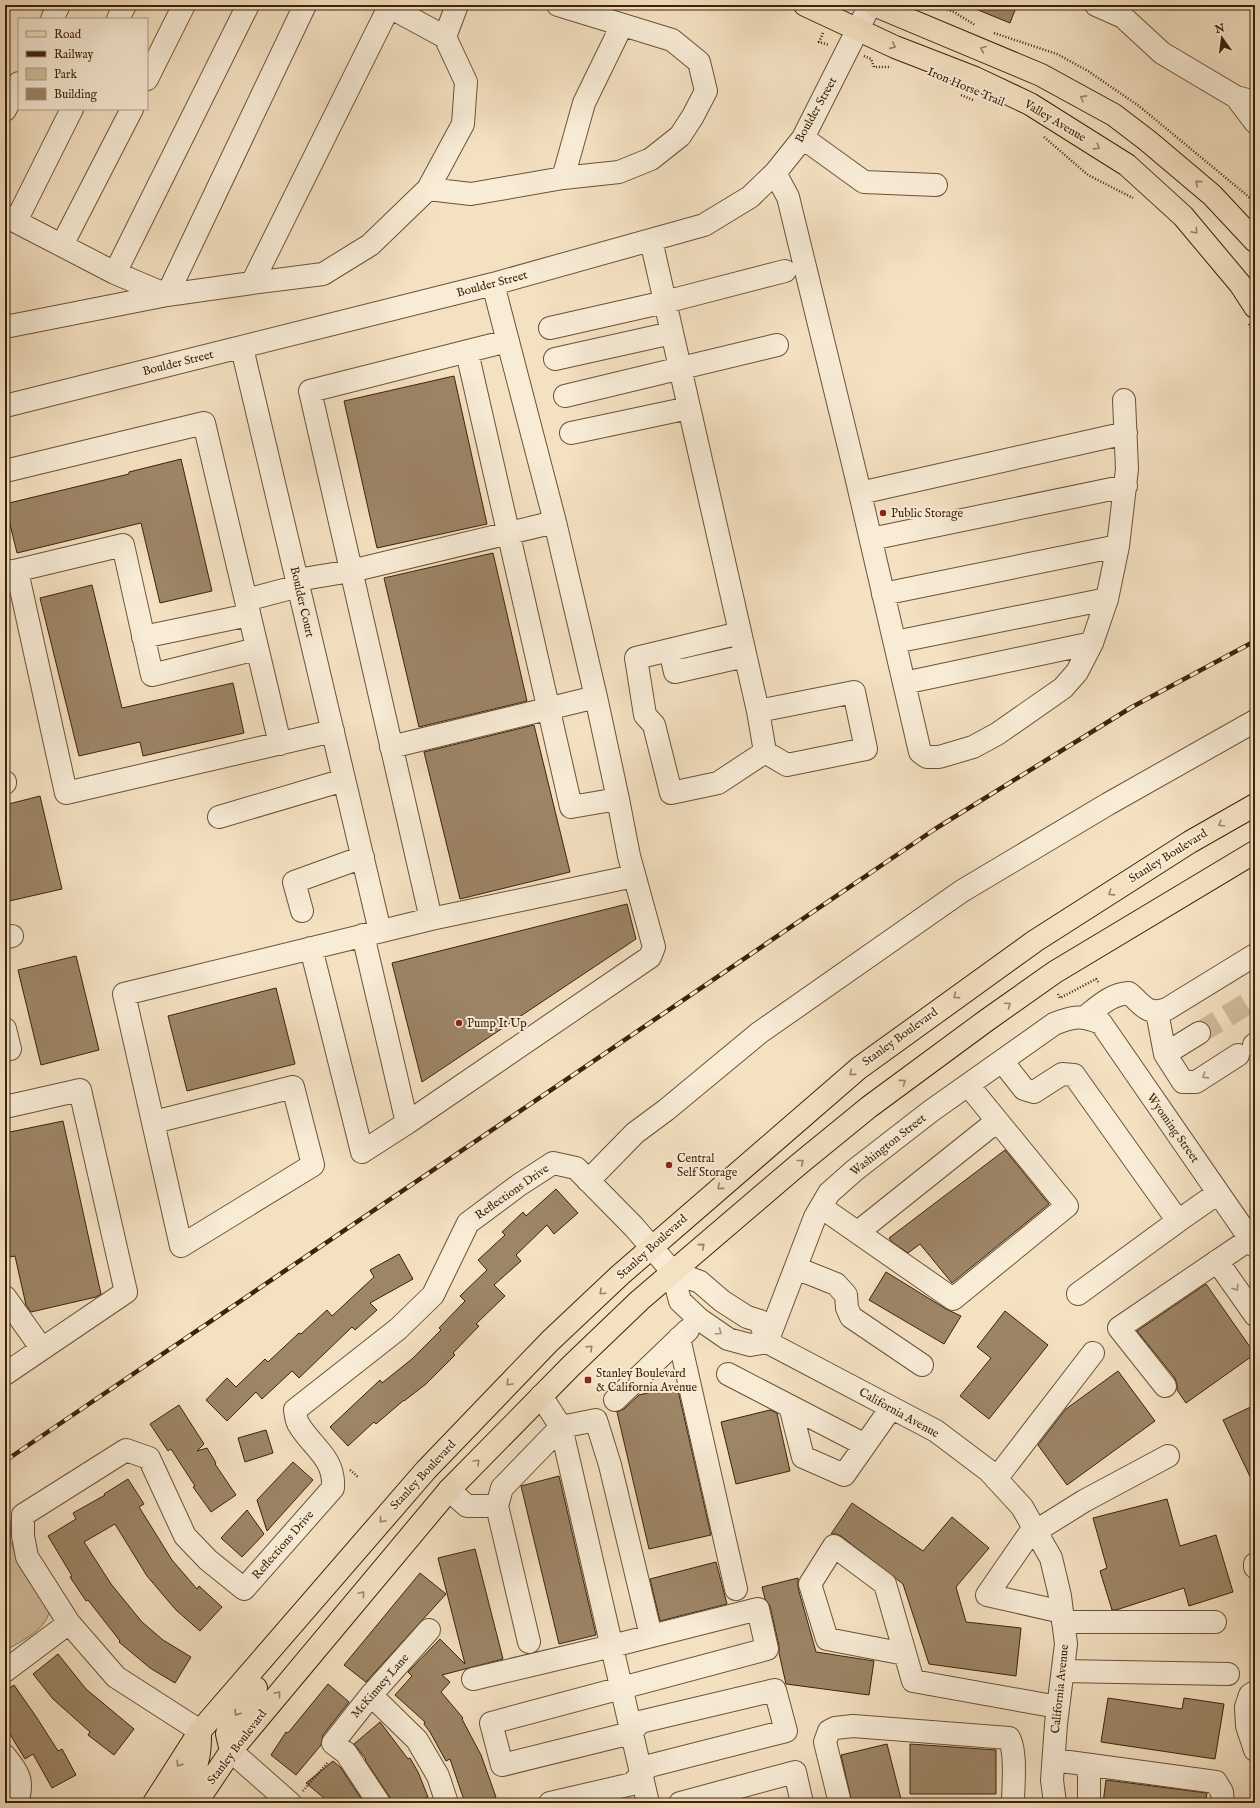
<svg xmlns="http://www.w3.org/2000/svg" width="1260" height="1808" viewBox="0 0 1260 1808" font-family="'IM FELL English',serif">
  <style>
    .green { fill: #d5c1a2; stroke: #8a7254 }
    .building { fill: #9d8567; stroke: #3e2205 }
    .lines { fill: none; stroke-linecap: round; stroke-linejoin: round }
    .minor-tunnel { stroke: #d0bb9c; stroke-width: 22; stroke-dasharray: 22 11; stroke-linecap: butt }
    .minor-casing { stroke: #6c5234; stroke-width: 24 }
    .major-casing { stroke: #3e2205; stroke-width: 24 }
    .path { stroke: #3e2205; stroke-width: 2.5; stroke-dasharray: 1 2; stroke-linecap: butt }
    .minor { stroke: #f8ecd7; stroke-width: 22 }
    .major { stroke: #f4e1c2; stroke-width: 22 }
    .rail-casing { stroke: #3e2205; stroke-width: 4.5 }
    .rail { stroke: #f8ecd7; stroke-width: 3; stroke-dasharray: 9; stroke-linecap: butt }
    .oneway { stroke: #998264 }
    .oneway2 { stroke: #a49178 }
    .poi-dot { fill: #8f2418; stroke: #f8ecd7; stroke-width: 1.5 }
    .labels { text-anchor: middle; dominant-baseline: central; stroke-width: 4; stroke-linejoin: round; paint-order: stroke }
    .street-label { font-size: 12px; fill: #3e2205; stroke: #f8ecd7 }
    .poi-label { font-size: 12px; fill: #3e2205; stroke: #f8ecd7; text-anchor: start }
  </style>
  <rect width="100%" height="100%" fill="#f4e1c2"/>
  <filter id="stains"><feTurbulence type="fractalNoise" baseFrequency=".005" numOctaves="4"/><feColorMatrix values="0 0 0 0 .2 0 0 0 0 .09 0 0 0 0 .02 0 0 0 .5 -.17"/></filter>
  <radialGradient id="worn" r=".72"><stop offset=".6" stop-color="#630" stop-opacity="0"/><stop offset="1" stop-color="#630" stop-opacity=".3"/></radialGradient>
  <path class="green" d="M5,1521L11,1522L10,1540L14,1550L50,1607C49,1629 22,1640 5,1651Z"/>
  <path class="building" d="M966,5H1017L1010,23Z
    M454,376L487,524L377,548L344,401Z
    M181,459L212,591L160,603L141,523L17,553L5,504L129,474V472Z
    M493,553L527,701L419,727L384,578Z
    M92,585L122,708L233,683L244,733L143,756L140,742L79,756L40,598Z
    M534,725L570,872L460,899L424,752Z
    M40,796L62,889L5,902V805Z
    M627,904L636,939L422,1082L392,963Z
    M76,956L99,1050L41,1065L18,970Z
    M276,988L295,1064L187,1091L168,1016Z
    M63,1121L101,1294L96,1297L31,1312L26,1305L15,1256L5,1258V1133Z
    M1005,1150L1049,1204L952,1283L920,1244L908,1253L892,1242L889,1238Z
    M556,1189L578,1213L554,1234L547,1225L516,1255L521,1261L494,1285L505,1296L476,1324L479,1326L453,1353L455,1355L426,1384L404,1401V1400L376,1424L374,1422L348,1446L330,1427L380,1380L382,1383L412,1359L441,1330L439,1328L465,1301L460,1296L487,1270L478,1260L505,1235L502,1232L523,1212L526,1216Z
    M399,1254L413,1279L370,1303L377,1310L355,1330L352,1327L299,1378L292,1371L262,1399L256,1392L227,1421L206,1400L227,1378L236,1387L265,1359L268,1362L299,1333L301,1334L327,1310L332,1316L374,1277L370,1270Z
    M886,1272L946,1309L961,1316L944,1344L869,1300Z
    M1206,1284L1255,1354L1186,1403L1177,1390V1384L1175,1378L1137,1331Z
    M1005,1311L1048,1345L989,1419L960,1396L991,1358L977,1347Z
    M1118,1371L1155,1421L1067,1485L1038,1445L1066,1409Z
    M677,1386L711,1535L649,1549L617,1412L624,1409L639,1395Z
    M179,1405L204,1444L197,1451L207,1448L216,1463L215,1464L236,1495L211,1512L193,1487L195,1486L171,1449L168,1451L150,1424Z
    M1255,1405V1487L1223,1420Z
    M770,1410L777,1413L790,1471L736,1484L721,1422Z
    M266,1430L273,1453L245,1462L238,1438Z
    M293,1462L313,1480L267,1531L257,1500Z
    M559,1476L596,1635L559,1644L521,1486Z
    M128,1479L144,1504L139,1507L172,1560L197,1589L199,1586L222,1607L200,1631L176,1610L147,1576L115,1524L84,1542L111,1584L142,1622L163,1640L191,1657L175,1683L150,1668L119,1642L120,1641L88,1600L86,1601L70,1577L72,1576L48,1536L76,1519L73,1513L105,1495L104,1494Z
    M1167,1499L1180,1546L1216,1535L1233,1592L1189,1606L1184,1588L1116,1610H1112L1100,1571L1107,1568L1093,1518Z
    M852,1503L923,1551L952,1517L989,1548L956,1587L966,1622L1021,1628L1016,1676L929,1664L903,1584L841,1536L836,1534H831Z
    M247,1510L264,1534L242,1557L221,1538Z
    M475,1549L503,1659L442,1675L450,1682L441,1692L463,1718L462,1719L481,1755L496,1797L493,1799L494,1803H465L450,1759L446,1761L430,1732L424,1724L425,1722L395,1695L412,1676L408,1672L440,1639L465,1664L438,1558Z
    M716,1562L727,1604L660,1621L650,1579Z
    M420,1573L446,1594L366,1682L344,1665Z
    M798,1578V1588L816,1652L874,1661L869,1695L786,1684L779,1653V1646L770,1606L765,1599L762,1587Z
    M58,1654L86,1689L134,1729L114,1755L88,1735L90,1732L53,1699L33,1674Z
    M328,1684L349,1702L323,1735L321,1745L296,1775L271,1755L286,1732L288,1733Z
    M14,1685L37,1718L58,1751L62,1749L76,1775L52,1788L33,1754L25,1759L5,1726V1691Z
    M1108,1698L1182,1709L1184,1698L1224,1704L1215,1759L1101,1742Z
    M380,1722L408,1759L410,1758L418,1772L428,1797L413,1803H391L389,1796L365,1760L366,1759L354,1744Z
    M887,1744L902,1803H852L841,1755Z
    M910,1744L996,1750V1794H910Z
    M333,1761L341,1768L364,1803H330L306,1783Z
    M1106,1780L1207,1793L1205,1803H1103Z"/>
  <g class="lines">
    <path class="minor-tunnel" d="M1199,1033L1255,999"/>
    <defs>
      <path id="minor" d="M1096,5L1123,17L1162,53L1236,97L1255,102
        M52,19L59,5
        M118,19L125,5
        M445,37L457,5
        M147,79L184,5
        M1236,97L1255,122
        M5,110L19,83
        M803,138L864,182L936,185
        M775,173L788,197L856,476L920,752L927,757H939L973,747L997,734L1063,688L1077,672L1092,643L1107,599L1118,546L1127,469L1124,400
        M563,178L584,103L622,25
        M428,189L471,194L563,178L619,172L651,159L680,136L693,116L706,91L699,62L672,40L558,5
        M5,216L115,273L167,295L305,5
        M16,221L72,109
        M651,240L758,711L765,752L787,765L866,749L854,692L758,711
        M62,245L132,109
        M115,273L248,5
        M252,283L389,7
        M5,327L167,295L252,283L323,274L370,245L428,189L463,124L466,82L445,37L386,5
        M550,328L665,302L785,271
        M242,348L380,931
        M467,352L571,807L618,799
        M555,359L672,333
        M565,396L777,345
        M5,406L493,284L704,225L750,197L775,173L803,138L870,5
        M571,433L689,408
        M5,471L204,423L280,744
        M860,493L1126,433
        M871,539L1126,486
        M6,570V573L123,545L152,675L257,649
        M17,571L66,793L333,731
        M297,580L351,571L555,522
        M883,594L1118,546
        M246,600L299,586
        M740,633L636,658L645,715L654,725L671,793L718,783L765,752
        M143,637L249,615
        M895,642L1107,599
        M670,650L675,672L745,656
        M904,683L1092,643
        M391,747L596,697
        M5,782V783
        M219,817L344,780
        M302,911L294,882L363,857
        M431,919L310,391L508,341
        M363,935L407,1123
        M5,938L12,936
        M311,948L362,1152L407,1123L650,957L654,947L629,856L618,799L596,697L555,522L493,284
        M1157,1012L1165,1054L1183,1082H1196L1238,1055
        M1085,1017C1099,1006 1111,994 1129,993C1143,1005 1147,1016 1167,1009L1255,955
        M5,1029L10,1049L5,1050
        M1254,1045L1255,1044
        M1165,1054L1199,1033
        M1002,1061L1024,1089L1034,1092L1062,1074L1074,1075L1178,1221L1218,1193
        M5,1107L80,1090L126,1292L5,1374
        M154,1122L293,1087L313,1165L181,1246L124,994L431,919L634,876
        M588,1181L635,1133L666,1110L759,1033L962,891L1108,804L1255,721
        M821,1207L953,1299L1067,1206L968,1085
        M858,1232L997,1121
        M1217,1261L1255,1315
        M796,1268L836,1284L846,1295L847,1308L851,1317L922,1365
        M672,1271L700,1282L722,1301L747,1317L760,1321L767,1342L936,1431L989,1471L1022,1507L1051,1558L1060,1596L1066,1644L1056,1724L1052,1780L1055,1803
        M1078,1294L1178,1221
        M5,1297L42,1349
        M679,1338L736,1589
        M767,1342L815,1217L829,1193L855,1170L931,1111L1054,1024C1074,1016 1081,1015 1101,1023L1255,1246
        M728,1374L865,1445
        M1165,1386L1119,1328L1250,1239
        M541,1396L561,1427L648,1803
        M615,1400L688,1330
        M790,1406L803,1457L844,1475L891,1408
        M996,1479L1093,1353
        M449,1490L467,1506H497
        M1034,1527L987,1595L1062,1612
        M1036,1531L1084,1501L1168,1456
        M1255,1564V1567
        M1063,1622H1215
        M529,1642L497,1506L502,1488L561,1427L596,1420L610,1465L651,1636
        M905,1654L827,1639L810,1584L834,1546L885,1584L913,1681L1058,1707
        M5,1671L69,1623
        M1063,1671L1228,1674
        M473,1679L612,1646L758,1609L767,1649L491,1723L502,1765L631,1733L640,1722L775,1690L786,1731L649,1766L632,1784L550,1803
        M1255,1692L1250,1695L1246,1707L1247,1726L1255,1750
        M371,1695L417,1740L438,1776L447,1803
        M200,1731L116,1677L69,1623L27,1557L23,1536V1515L126,1450L149,1458L185,1536L208,1560L244,1589L333,1488C335,1458 313,1448 299,1425C296,1421 296,1415 295,1410L398,1329L433,1295L468,1223L519,1185L553,1163L576,1168L634,1227L672,1271L680,1301L699,1319L728,1339L750,1345L767,1342
        M231,1751L290,1803
        M5,1756C19,1774 24,1780 17,1803
        M1054,1760L1216,1782L1222,1792L1223,1803
        M379,1803L346,1753L333,1743L371,1695L429,1630
        M680,1803L795,1772L802,1803
        M840,1803L825,1742L829,1731L835,1728L853,1726L1009,1738C1017,1753 1013,1785 1013,1803
        M1089,1803V1765"/>
      <path id="major" d="M805,5L895,47L975,78L1030,104L1127,165L1183,216L1240,284L1255,307
        M874,5L1041,75L1114,115L1148,141L1212,195L1255,241
        M231,1751L227,1734L232,1720L256,1688
        M154,1803L200,1731L426,1470L550,1341L620,1275L859,1068L1035,941L1190,842L1255,805
        M175,1803C193,1777 201,1765 200,1732
        M196,1803L231,1751L449,1490L571,1366L640,1300L798,1165L869,1107L987,1020L1055,972L1255,852"/>
    </defs>
    <use href="#minor" class="minor-casing"/>
    <use href="#major" class="major-casing"/>
    <path class="path" d="M936,5L954,12L975,25
      M823,33L819,42L829,45
      M994,33L1057,54L1088,71L1139,106L1255,202
      M864,56L871,59L874,67H891
      M961,95L973,100
      M1044,137L1088,175L1133,198
      M1249,324L1255,335
      M1058,994L1060,998L1096,979L1099,983
      M350,1470L358,1477
      M303,1791L328,1762"/>
    <use href="#minor" class="minor"/>
    <use href="#major" class="major"/>
    <defs>
      <path id="rail" d="M5,1461L935,829L1132,707L1255,641"/>
    </defs>
    <use href="#rail" class="rail-casing"/>
    <use href="#rail" class="rail"/>
  </g>
  <defs><path id="oneway-chevron" d="M-2-3.5L2.5 0L-2 3.5" fill="none" stroke-width="1.6" stroke-linecap="round" stroke-linejoin="round"/></defs>
  <g class="oneway">
    <use href="#oneway-chevron" transform="translate(893 46) rotate(24)"/>
    <use href="#oneway-chevron" transform="translate(983 49) rotate(-158)"/>
    <use href="#oneway-chevron" transform="translate(1083 98) rotate(-151)"/>
    <use href="#oneway-chevron" transform="translate(1097 147) rotate(32)"/>
    <use href="#oneway-chevron" transform="translate(1198 183) rotate(-140)"/>
    <use href="#oneway-chevron" transform="translate(1195 231) rotate(50)"/>
    <use href="#oneway-chevron" transform="translate(1221 824) rotate(150)"/>
    <use href="#oneway-chevron" transform="translate(1111 893) rotate(147)"/>
    <use href="#oneway-chevron" transform="translate(956 996) rotate(144)"/>
    <use href="#oneway-chevron" transform="translate(1008 1005) rotate(-35)"/>
    <use href="#oneway-chevron" transform="translate(852 1073) rotate(139)"/>
    <use href="#oneway-chevron" transform="translate(903 1082) rotate(-36)"/>
    <use href="#oneway-chevron" transform="translate(801 1162) rotate(-39)"/>
    <use href="#oneway-chevron" transform="translate(720 1187) rotate(139)"/>
    <use href="#oneway-chevron" transform="translate(702 1246) rotate(-40)"/>
    <use href="#oneway-chevron" transform="translate(602 1292) rotate(137)"/>
    <use href="#oneway-chevron" transform="translate(590 1348) rotate(-44)"/>
    <use href="#oneway-chevron" transform="translate(509 1383) rotate(133)"/>
    <use href="#oneway-chevron" transform="translate(477 1462) rotate(-45)"/>
    <use href="#oneway-chevron" transform="translate(382 1520) rotate(131)"/>
    <use href="#oneway-chevron" transform="translate(362 1594) rotate(-50)"/>
    <use href="#oneway-chevron" transform="translate(278 1694) rotate(-50)"/>
    <use href="#oneway-chevron" transform="translate(237 1713) rotate(122)"/>
    <use href="#oneway-chevron" transform="translate(179 1764) rotate(123)"/>
  </g>
  <g class="oneway2">
    <use href="#oneway-chevron" transform="translate(1205 1076) rotate(148)"/>
    <use href="#oneway-chevron" transform="translate(1236 1288) rotate(55)"/>
    <use href="#oneway-chevron" transform="translate(719 1332) rotate(35)"/>
  </g>
  <g class="poi-dot">
    <circle cx="883" cy="513" r="4"/>
    <circle cx="459" cy="1023" r="4"/>
    <circle cx="669" cy="1165" r="4"/>
    <rect x="584" y="1376" width="8" height="8" rx="2"/>
  </g>
  <g class="labels">
    <g class="street-label">
      <text transform="translate(966 87) rotate(23)">Iron Horse Trail</text>
      <text transform="translate(816 110) rotate(-61)">Boulder Street</text>
      <text transform="translate(1055 121) rotate(31)">Valley Avenue</text>
      <text transform="translate(492 284) rotate(-15)">Boulder Street</text>
      <text transform="translate(178 363) rotate(-14)">Boulder Street</text>
      <text transform="translate(302 602) rotate(77)">Boulder Court</text>
      <text transform="translate(1168 856) rotate(-32)">Stanley Boulevard</text>
      <text transform="translate(900 1037) rotate(-36)">Stanley Boulevard</text>
      <text transform="translate(1173 1128) rotate(55)">Wyoming Street</text>
      <text transform="translate(888 1145) rotate(-38)">Washington Street</text>
      <text transform="translate(512 1192) rotate(-35)">Reflections Drive</text>
      <text transform="translate(652 1247) rotate(-42)">Stanley Boulevard</text>
      <text transform="translate(899 1413) rotate(29)">California Avenue</text>
      <text transform="translate(423 1475) rotate(-47)">Stanley Boulevard</text>
      <text transform="translate(283 1545) rotate(-49)">Reflections Drive</text>
      <text transform="translate(380 1686) rotate(-49)">McKinney Lane</text>
      <text transform="translate(1060 1689) rotate(-84)">California Avenue</text>
      <text transform="translate(237 1747) rotate(-53)">Stanley Boulevard</text>
    </g>
    <g class="poi-label">
      <text x="891" y="513">Public Storage</text>
      <text x="467" y="1023">Pump It Up</text>
      <text x="677" y="1158">Central<tspan x="677" dy="14">Self Storage</tspan></text>
      <text x="596" y="1373">Stanley Boulevard<tspan x="596" dy="14">&amp; California Avenue</tspan></text>
    </g>
  </g>
  <rect width="1260" height="1808" fill="none" stroke="#f4e1c2" stroke-width="20"/>
  <rect x="6" y="6" width="1248" height="1796" fill="none" stroke="#3e2205" stroke-width="2"/>
  <rect x="10" y="10" width="1240" height="1788" fill="none" stroke="#3e2205"/>
  <rect x="18" y="18" width="130" height="92" fill="#f8ecd7" stroke="#ae9b83"/>
  <rect x="26" y="31" width="20" height="6" fill="#f4e1c2" stroke="#ae9b83"/>
  <text x="54" y="38" font-size="12" fill="#3e2205">Road</text>
  <rect x="26" y="51" width="20" height="6" fill="#3e2205" stroke="#ae9b83"/>
  <text x="54" y="58" font-size="12" fill="#3e2205">Railway</text>
  <rect x="26" y="68" width="20" height="12" fill="#d5c1a2" stroke="#ae9b83"/>
  <text x="54" y="78" font-size="12" fill="#3e2205">Park</text>
  <rect x="26" y="88" width="20" height="12" fill="#9d8567" stroke="#ae9b83"/>
  <text x="54" y="98" font-size="12" fill="#3e2205">Building</text>
  <g transform="translate(1222 38) rotate(346)" stroke="#f8ecd7" stroke-width="3" paint-order="stroke">
  <path d="M0-3L7 15L0 10L-7 15Z" fill="#3e2205"/>
  <text y="-6" font-size="11" font-weight="bold" text-anchor="middle" fill="#3e2205">N</text>
  </g>
  <rect width="100%" height="100%" filter="url(#stains)"/>
  <rect width="100%" height="100%" fill="url(#worn)"/>
</svg>
